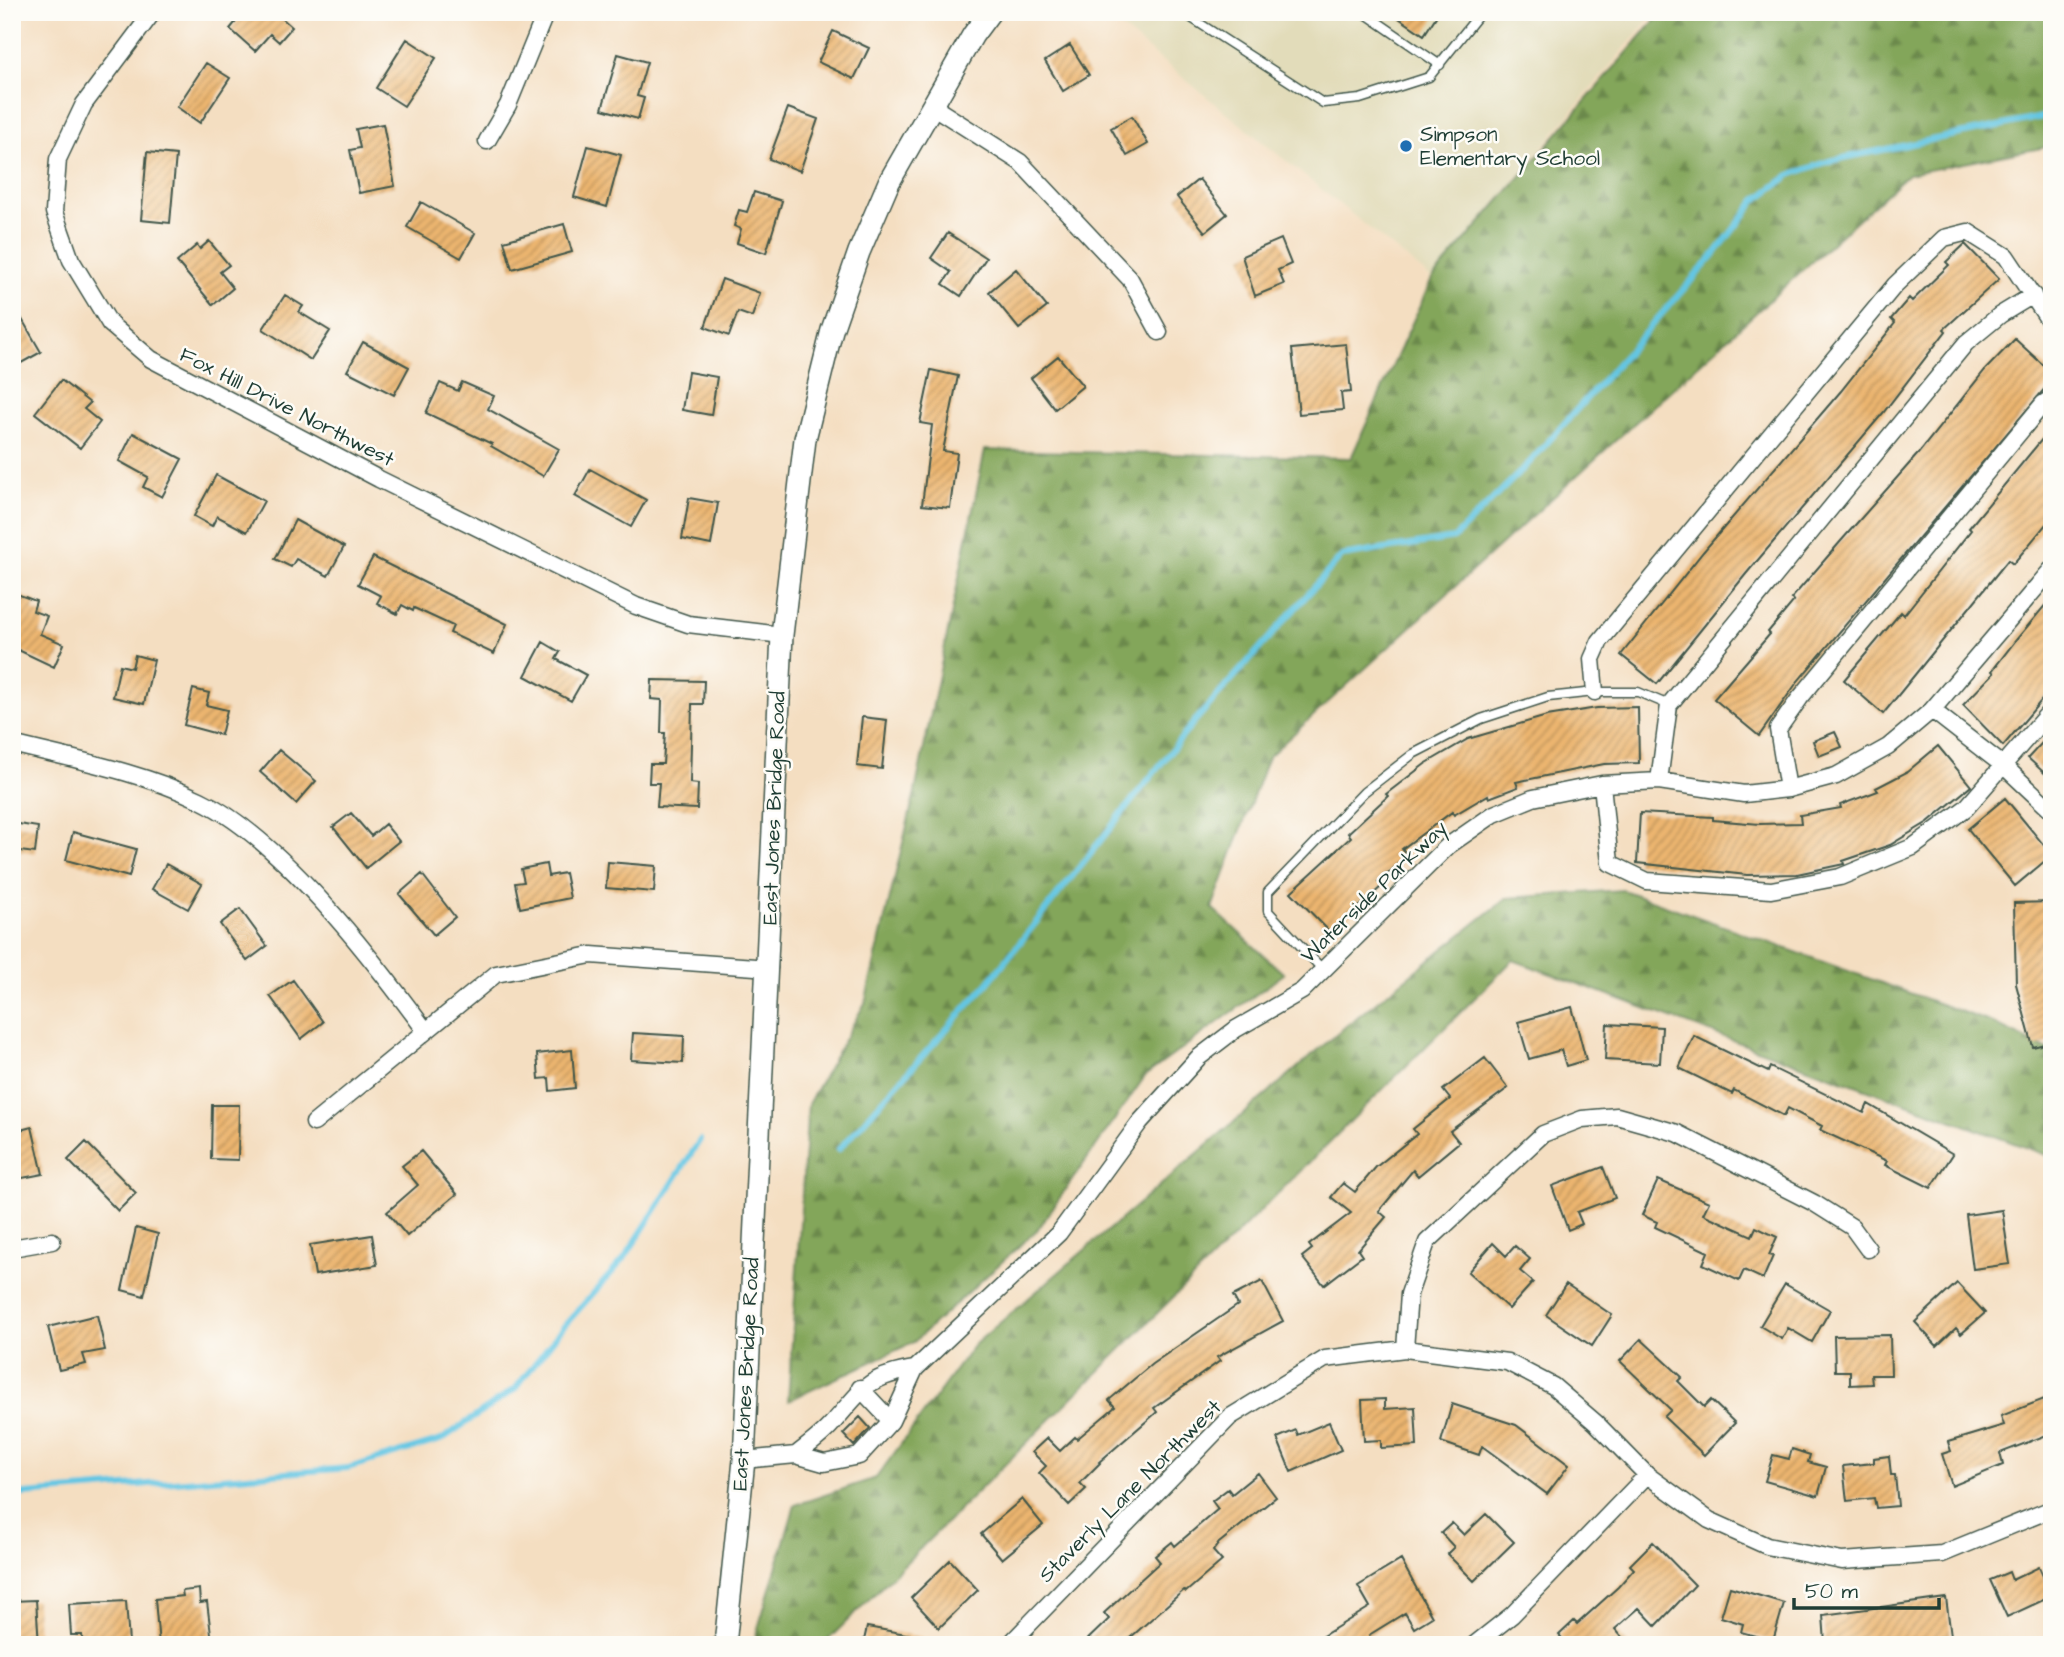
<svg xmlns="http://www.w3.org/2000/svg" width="2064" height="1657" viewBox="0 0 2064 1657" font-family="'Architects Daughter',sans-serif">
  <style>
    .built { fill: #e2dcba }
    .forest { fill: url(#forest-firs); stroke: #517247; stroke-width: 2 }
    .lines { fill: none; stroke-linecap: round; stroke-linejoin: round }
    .stream { stroke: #64c6e3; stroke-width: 6 }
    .building { fill: url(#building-hatch) }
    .lane-casing { stroke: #3f5549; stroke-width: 11 }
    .street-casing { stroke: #3f5549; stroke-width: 19 }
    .secondary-casing { stroke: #3f5549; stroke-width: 24 }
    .lane { stroke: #fff; stroke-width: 8 }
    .street { stroke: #fff; stroke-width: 16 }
    .secondary { stroke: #fff; stroke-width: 21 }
    .poi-dot { fill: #1f6fb2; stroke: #fdfcf7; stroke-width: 2.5 }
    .labels { text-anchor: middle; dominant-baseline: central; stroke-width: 5; stroke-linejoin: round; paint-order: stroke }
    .poi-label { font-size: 21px; fill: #1f3d34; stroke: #fdfcf7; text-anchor: start }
    .street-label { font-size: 21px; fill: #1f3d34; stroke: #fdfcf7 }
  </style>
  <defs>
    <pattern id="forest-firs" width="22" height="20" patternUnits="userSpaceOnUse" patternTransform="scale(1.75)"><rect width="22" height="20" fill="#83a65a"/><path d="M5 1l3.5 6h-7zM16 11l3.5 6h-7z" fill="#6b884b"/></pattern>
    <pattern id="building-hatch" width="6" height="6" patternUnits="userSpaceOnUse" patternTransform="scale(1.75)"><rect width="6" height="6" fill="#ecb56f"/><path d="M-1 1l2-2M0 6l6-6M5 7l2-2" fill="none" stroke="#bf945c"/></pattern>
  </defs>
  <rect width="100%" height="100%" fill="#fdfcf7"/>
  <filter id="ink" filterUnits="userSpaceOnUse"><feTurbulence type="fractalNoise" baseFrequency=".0143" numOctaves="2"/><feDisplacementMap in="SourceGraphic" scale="14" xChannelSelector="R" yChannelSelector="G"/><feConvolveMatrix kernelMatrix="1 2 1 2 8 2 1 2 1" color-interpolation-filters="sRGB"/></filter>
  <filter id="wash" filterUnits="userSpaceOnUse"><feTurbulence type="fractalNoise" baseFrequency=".00686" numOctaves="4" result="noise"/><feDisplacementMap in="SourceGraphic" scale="28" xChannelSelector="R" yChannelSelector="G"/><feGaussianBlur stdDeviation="1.57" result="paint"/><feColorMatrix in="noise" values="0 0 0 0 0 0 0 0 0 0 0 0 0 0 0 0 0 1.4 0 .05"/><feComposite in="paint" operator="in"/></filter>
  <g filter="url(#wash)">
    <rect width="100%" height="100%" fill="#f4dec1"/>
    <path class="built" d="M1102,12H1655L1432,279Z"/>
    <path class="forest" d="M1662,12H2052V146L1908,174L1268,757L1212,908L1284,974L1146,1075L1037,1230L914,1342L788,1401L808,1104L865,1003L915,792L985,450L1351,458L1432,279Z
      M1623,890L1990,1022L2052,1052V1157L1513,960L823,1645H753L795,1505L876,1478L974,1345L1346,1026L1507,898Z"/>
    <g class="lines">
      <path class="stream" d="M839,1149L988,983L1194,722L1342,556L1454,538L1530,462L1714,255L1756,200L1790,175L1829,161L2052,115
        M12,1495L348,1468L441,1440L515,1389L564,1326L624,1259L700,1140"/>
    </g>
    <g id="blocks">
      <path class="building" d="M244,12H275L292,27L279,42L270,34L255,51L230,29Z
        M1390,12H1439L1424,35Z
        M833,31L869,48L854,79L818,62Z
        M407,39L436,58L404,106L376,88Z
        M1070,45L1089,75L1063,91L1045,61Z
        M618,54L647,62L637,96L644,98L638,119L602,109Z
        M206,63L230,78L200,123L177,107Z
        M788,108L818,119L800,171L769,159Z
        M1132,116L1148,144L1127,156L1111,128Z
        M383,124L395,186L359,193L350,150L360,148L356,129Z
        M588,146L621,155L607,207L574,197Z
        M147,152L176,155L170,223L141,220Z
        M1199,179L1227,214L1205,232L1177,197Z
        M754,192L782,201L766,253L737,243L741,229L734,226L739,210L747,212Z
        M421,202L475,233L461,258L407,227Z
        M564,224L572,252L512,269L504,241Z
        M948,233L986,258L961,296L943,284L951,272L931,258Z
        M1281,239L1291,264L1278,270L1284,284L1255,296L1242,256Z
        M209,241L229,265L220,272L233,288L213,305L177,262L197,245L200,249Z
        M1965,244L1999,279L1944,329L1946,331L1883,413L1746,574L1657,684L1621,655L1703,552L1841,391L1895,323L1891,319L1909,298L1912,301L1949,265L1946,262Z
        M1016,269L1047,307L1019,329L989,292Z
        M722,279L760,293L752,317L738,312L729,336L705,327Z
        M285,295L303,306L299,312L330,331L311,360L263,329Z
        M12,302L41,352L12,368Z
        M2015,339L2052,373V380L1798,681L1759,736L1714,699L1770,634L1768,632L1794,601L1791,599L1841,541L1917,455L1985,370Z
        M363,342L409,367L394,395L347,371Z
        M1346,344L1351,392L1341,393L1343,410L1299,414L1292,349Z
        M1058,356L1083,386L1055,409L1031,378Z
        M931,370L958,376L943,451L957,453L950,508L922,505L932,425L920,423Z
        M688,372L717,377L711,415L682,410Z
        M61,380L90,403L84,409L100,422L80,448L35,413Z
        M462,382L494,396L488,409L559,449L543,476L491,446L492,444L426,413L440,383L458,391Z
        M2052,427V517L2013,564L2008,560L1883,714L1844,680L1901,612L1904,615L1971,530L1969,528Z
        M133,433L182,459L162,497L143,487L148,477L119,461Z
        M590,469L646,500L631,527L575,496Z
        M216,475L264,501L247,532L217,516L212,526L194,516Z
        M689,498L718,503L711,545L682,539Z
        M295,520L344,547L328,576L296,559L291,567L275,559Z
        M373,557L507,624L494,654L450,633L453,626L414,608L413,611L402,605L397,614L377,603L381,596L358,584Z
        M17,594L36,601L33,611L47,616L40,634L64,644L54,667L12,647V605Z
        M2052,597V688L2003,746L1963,705L1994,673L1992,671L2016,640Z
        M543,642L560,652L556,659L586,675L571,701L525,676Z
        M135,655L154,660L144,704L113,697L120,665L132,668Z
        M652,680L704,681L703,704H692L690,783L698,784L697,809L657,807L659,783H649L650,764H663L665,733H661L662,700L651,699Z
        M193,689L209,693L206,705L227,710L221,735L184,725Z
        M1638,707L1639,763L1604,764L1516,782L1518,787L1489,798L1488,795L1454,815L1452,812L1402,849L1408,856L1378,882L1382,886L1331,933L1291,892L1351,837L1348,833L1388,796L1386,794L1425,764L1468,739L1547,716L1597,708Z
        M862,717L887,720L882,769L857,766Z
        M1835,732L1842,747L1819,756L1813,741Z
        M2052,732V780L2028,758Z
        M1938,746L1971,786L1928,822L1890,845L1843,861L1844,864L1797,874L1747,875L1637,863L1640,813L1713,817V820L1760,824L1801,823L1800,815L1841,808L1840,805L1878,791L1876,788L1907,772Z
        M279,750L316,781L296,804L260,772Z
        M2005,798L2052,855L2015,886L1968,829Z
        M351,813L371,836L385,824L399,841L366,868L333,827Z
        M12,823L38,827L35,853L12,850Z
        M73,832L136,849L129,877L66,860Z
        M608,862L656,866L654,892L606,888Z
        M166,864L202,884L188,909L152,889Z
        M546,864L548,876L565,873L570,898L520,908L515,883L524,882L521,869Z
        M422,874L455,917L434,935L399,894Z
        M2052,902V1042L2033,1047L2016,984L2014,903Z
        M240,909L267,946L247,961L220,924Z
        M293,980L323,1022L301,1039L270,996Z
        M1572,1007L1586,1060L1566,1066L1561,1050L1529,1059L1518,1022Z
        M1607,1024L1662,1027L1660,1063L1605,1060Z
        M633,1033L684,1036L683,1063L631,1060Z
        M1694,1036L1768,1072L1770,1067L1864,1113L1868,1104L1953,1154L1931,1188L1885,1165L1887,1161L1820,1130L1822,1126L1788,1108L1784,1116L1734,1090L1732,1094L1679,1068Z
        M572,1050L575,1088L550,1091L549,1078L539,1079L537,1054Z
        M1485,1058L1508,1088L1450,1131L1459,1142L1418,1176L1413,1170L1379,1211L1386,1217L1358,1250L1362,1256L1324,1285L1302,1257L1312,1249L1309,1245L1351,1213L1331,1197L1343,1183L1355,1192L1376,1167L1417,1134L1413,1129L1450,1099L1443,1090Z
        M212,1105H239L238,1160L211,1159Z
        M32,1127L43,1174L12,1180V1132Z
        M86,1142L136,1193L118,1211L68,1160Z
        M421,1151L457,1194L407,1236L387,1212L418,1185L402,1166Z
        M1603,1167L1615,1198L1577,1212L1582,1224L1568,1230L1552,1186Z
        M1658,1180L1709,1202L1703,1214L1752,1236L1756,1227L1777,1237L1769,1255L1773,1256L1763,1279L1744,1270L1739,1281L1703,1264L1708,1252L1655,1227L1657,1222L1642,1215Z
        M2002,1210L2010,1264L1973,1269L1966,1215Z
        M136,1228L158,1234L144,1296L122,1290Z
        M372,1235L377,1265L315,1275L310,1245Z
        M1493,1243L1506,1256L1515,1246L1530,1259L1520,1271L1533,1282L1509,1309L1468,1272Z
        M1262,1281L1283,1321L1217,1357L1220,1361L1154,1408L1157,1412L1099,1462L1100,1463L1080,1483L1086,1489L1069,1505L1039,1473L1046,1466L1032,1452L1047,1438L1060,1451L1075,1437L1077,1439L1115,1407L1109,1400L1152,1364L1238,1305L1233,1296Z
        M1957,1283L1985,1313L1961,1334L1956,1328L1937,1346L1915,1322Z
        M1566,1284L1612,1315L1592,1346L1546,1315Z
        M1785,1284L1830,1310L1812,1342L1788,1328L1782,1339L1760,1326Z
        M97,1315L105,1350L83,1354L86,1364L59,1370L48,1327Z
        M1890,1335L1891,1375H1871L1872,1384L1850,1385V1371H1835L1834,1336Z
        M1641,1339L1682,1377L1678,1381L1704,1407L1711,1400L1735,1423L1704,1455L1664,1417L1671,1410L1620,1361Z
        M2052,1396V1433L2000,1453L2003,1465L1952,1486L1942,1454L1951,1451L1948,1442L2004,1425L2001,1416Z
        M1385,1399V1409L1415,1407L1417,1446L1381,1448V1440L1364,1441L1362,1400Z
        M1452,1404L1516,1425L1569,1465L1547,1494L1482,1446L1479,1455L1441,1442Z
        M860,1417L870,1428L854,1446L843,1434Z
        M1329,1422L1341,1450L1291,1472L1277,1438L1296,1430L1298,1435Z
        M1792,1449L1810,1455L1808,1462L1826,1467L1818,1496L1765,1481L1773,1455L1789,1459Z
        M1889,1456L1891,1475H1895L1898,1506L1876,1508L1874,1498L1847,1501L1843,1466L1874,1463V1458Z
        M1258,1473L1276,1497L1219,1543L1213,1551L1222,1561L1186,1592L1184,1590L1122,1645H1082L1109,1619L1104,1613L1160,1562L1155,1556L1172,1542L1175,1546L1218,1509L1212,1501L1228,1489L1232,1494Z
        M1022,1499L1043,1525L1002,1559L981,1534Z
        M1486,1514L1514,1542L1474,1581L1447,1554L1454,1547L1441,1533L1452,1523L1464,1535Z
        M1653,1542L1695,1585L1656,1626L1639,1608L1615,1629L1629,1645H1568L1559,1635L1574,1621L1577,1624L1618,1587L1634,1569L1630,1565Z
        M950,1560L978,1590L939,1628L911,1598Z
        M1401,1560L1432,1617L1414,1628L1405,1613L1369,1635L1375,1645H1308L1370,1607L1358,1586Z
        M2039,1567L2052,1596L2007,1617L1990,1580L2009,1572L2012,1580Z
        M1730,1587L1784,1603L1773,1641L1741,1632L1743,1624L1721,1617Z
        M199,1589L200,1603L207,1602L212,1642L159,1645L155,1599L183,1596L182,1591Z
        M1946,1598L1951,1636L1897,1644L1896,1639L1864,1645H1849V1641L1825,1643L1823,1615Z
        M36,1600L39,1645H12V1601Z
        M126,1601L129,1643L83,1645L82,1635H71L69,1604Z
        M867,1627L923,1637L922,1645H863Z"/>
    </g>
  </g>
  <g filter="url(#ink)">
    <use href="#blocks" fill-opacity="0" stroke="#3f5549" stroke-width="2"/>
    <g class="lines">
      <defs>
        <path id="lane" d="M1182,12L1323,103L1360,99L1429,77L1481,12
          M1363,12L1440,65
          M1323,970L1268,911V892L1364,792L1413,754L1481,719L1548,697L1595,692H1638L1669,705"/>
        <path id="street" d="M153,12L84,104L58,159L54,212L71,260L110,324L151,359L379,479L636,606L688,624L782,635
          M932,106L1020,162L1130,279L1159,332
          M487,141L508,105L546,12
          M1595,692L1592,659L1600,641L1895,285L1944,238L1968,232L2006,256L2052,325
          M1932,710L2004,766L2052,811
          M12,744C76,760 141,772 200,800C281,839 372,958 425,1030
          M1659,781L1669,705L1966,343L2000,315L2033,295
          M1602,784L1610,863L1647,881L1771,890L1840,877L1913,847L1966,808L2052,709
          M1788,789L1778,729L1800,698L2043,404L2052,398
          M314,1123L496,974L591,955L769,968
          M12,1248L52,1241
          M1405,1349L1409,1294L1427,1242L1543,1134L1582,1119L1617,1116L1677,1133L1814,1203L1852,1227L1868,1249
          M860,1388L891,1421
          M796,1455C807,1446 820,1437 830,1426C862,1391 864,1377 915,1369
          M744,1460L796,1455L824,1463L859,1456L891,1421L915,1369L1059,1233L1140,1122L1198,1058L1236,1029L1302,991L1448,846L1494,814L1533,798L1602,784L1659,781L1744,794L1788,789L1836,776L1888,747L1932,710L2052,569
          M1009,1645L1230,1417L1325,1359L1405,1349L1507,1362L1553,1386L1596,1423L1647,1475L1709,1520L1767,1546L1842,1561L1942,1554L2052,1509
          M1474,1645L1512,1615L1647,1475"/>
        <path id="secondary" d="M725,1645L744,1460L782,635L805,439L832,330L859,252L889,182L973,35L990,12"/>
      </defs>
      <use href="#lane" class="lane-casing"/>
      <use href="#street" class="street-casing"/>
      <use href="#secondary" class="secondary-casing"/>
      <use href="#lane" class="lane"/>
      <use href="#street" class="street"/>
      <use href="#secondary" class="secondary"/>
    </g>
  </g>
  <circle class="poi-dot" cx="1406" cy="146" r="7"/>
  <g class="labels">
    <g class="poi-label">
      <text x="1420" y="134">Simpson<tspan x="1420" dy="24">Elementary School</tspan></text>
    </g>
    <g class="street-label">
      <text transform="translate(287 407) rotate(27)">Fox Hill Drive Northwest</text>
      <text transform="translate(774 808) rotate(-88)">East Jones Bridge Road</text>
      <text transform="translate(1374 892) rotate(-44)">Waterside Parkway</text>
      <text transform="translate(746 1374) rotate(-87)">East Jones Bridge Road</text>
      <text transform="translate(1130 1491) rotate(-45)">Staverly Lane Northwest</text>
    </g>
  </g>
  <rect width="2064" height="1657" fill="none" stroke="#fdfcf7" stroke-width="42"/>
  <path d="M1794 1598v10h145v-10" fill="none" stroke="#1f3d34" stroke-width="3.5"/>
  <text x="1805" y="1598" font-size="21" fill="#1f3d34" stroke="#fdfcf7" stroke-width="5" paint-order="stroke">50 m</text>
</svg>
